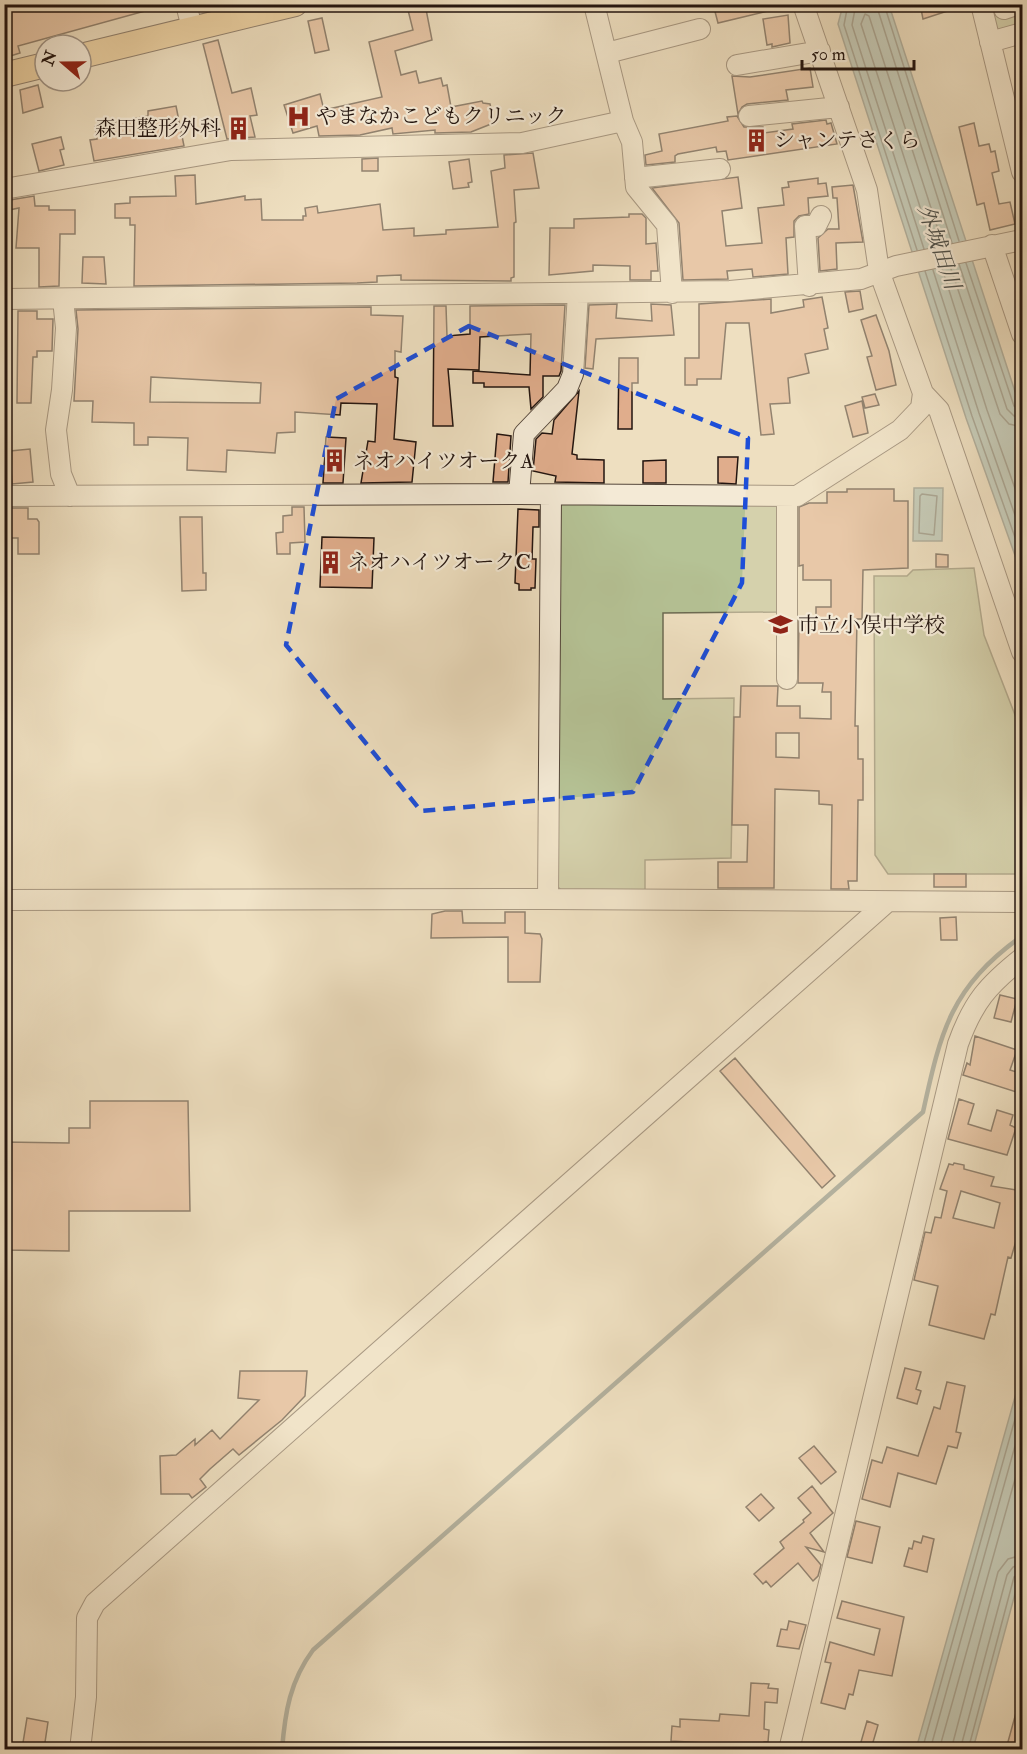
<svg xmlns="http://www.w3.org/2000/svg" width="1027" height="1754" viewBox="0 0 1027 1754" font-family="'IM FELL Double Pica','Noto Serif JP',serif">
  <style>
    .green { fill: #b5c295; stroke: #6c6b52; stroke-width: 1.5 }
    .water { fill: #9bbcb8; stroke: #6b7974; stroke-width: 1.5 }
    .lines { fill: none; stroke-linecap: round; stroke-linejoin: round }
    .shore { stroke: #5e6864; stroke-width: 1.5 }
    .stream { stroke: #6b7974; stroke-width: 4.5 }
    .building { fill: #e0ad8c; stroke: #22140f; stroke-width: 1.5; fill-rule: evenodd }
    .minor-casing { stroke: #55473b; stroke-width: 22 }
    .major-casing { stroke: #22140f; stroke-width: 26 }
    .minor { stroke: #f4ead6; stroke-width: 20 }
    .major { stroke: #e7c080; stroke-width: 24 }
    .marked { fill: none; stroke: #1d4ed8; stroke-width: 4.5; stroke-dasharray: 12 8; stroke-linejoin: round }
    .labels { text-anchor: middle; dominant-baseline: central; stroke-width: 4.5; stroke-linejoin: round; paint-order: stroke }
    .poi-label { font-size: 21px; fill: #22140f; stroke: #f4ead6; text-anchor: start }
    .water-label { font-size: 22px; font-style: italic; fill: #4c4f4a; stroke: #f4ead6 }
  </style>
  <rect width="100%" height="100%" fill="#eedfc0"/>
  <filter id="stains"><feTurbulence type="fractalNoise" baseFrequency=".00333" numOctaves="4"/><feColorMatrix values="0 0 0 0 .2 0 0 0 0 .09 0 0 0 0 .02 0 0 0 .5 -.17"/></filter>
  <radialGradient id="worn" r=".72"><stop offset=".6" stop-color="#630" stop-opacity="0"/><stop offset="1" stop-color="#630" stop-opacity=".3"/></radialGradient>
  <path class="green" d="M981,5H1022V38L991,48Z
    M557,504L779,506L778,612L663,613V699L734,698L731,858L645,860V891H562L557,886Z
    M974,568L984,635L1022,733V874H888L875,855L874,576H907L913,570Z"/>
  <path class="water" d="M843,5H889L1022,413V575L966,418L838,24Z
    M914,488H943L942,541H913Z
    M1022,1372V1568L973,1749H916Z"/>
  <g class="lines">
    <path class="shore" d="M848,4L844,25L917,250
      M856,4L852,25L924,249
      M876,4L952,243
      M884,4L959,241
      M933,247L861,24L865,14L869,16L943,245
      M966,263L1014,406L1022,411
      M959,264L1007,409L1014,416L1022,418
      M950,266L1000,414L1009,424L1022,427
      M942,268L987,410L1022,508
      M933,270L979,413L1022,535
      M925,271L972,416L1022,557
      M922,494L937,496L934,535L919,533L920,496Z
      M922,1750L1022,1394
      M930,1750L1022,1421
      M939,1750L1022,1454
      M951,1750L998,1572L1008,1559L1022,1555
      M960,1750L1007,1575L1013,1567L1022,1564
      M968,1750L1014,1577L1022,1572"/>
    <path class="stream" d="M282,1750C285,1712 290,1681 313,1650L923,1112C941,1030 951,987 1022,936"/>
  </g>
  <path class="building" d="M4,4H155L156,8L18,46L20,53L4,58Z
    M410,4H425L432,40L395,51L401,75L416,71L419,83L441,78L443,86L447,85L451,107L482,101L483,103L490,104L494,122L491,124L471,132L435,133V130L393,134L392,128L360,135L319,136L317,126L293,133L284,105L320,94L324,110L382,97L369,42L413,30L408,10L412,9Z
    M713,4H776V9L718,23Z
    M920,4H960V7L923,19Z
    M788,15L790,43L772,47V44L767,45L763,19Z
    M322,18L329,50L315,53L308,21Z
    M218,40L232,93L251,88L257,115L250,116L255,137L227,139L203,44Z
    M810,68L813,87L786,90L788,100L747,104L742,107L738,114L732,76L750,77Z
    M38,85L43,107L23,113L20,90Z
    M176,106L184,146L94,161L90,140L97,139L95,126L148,116V111Z
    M737,116L744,127H763L764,133L793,129L792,124L826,120L827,124L831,123L837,144L728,160L726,151L717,152L716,147L678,154L675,156V162L646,165L645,155L662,151L659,134L728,121L727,117Z
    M974,123L979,146L989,144L991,152L995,151L999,171L992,173L999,204L1010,202L1015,224L990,230L984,203L977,205L959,127Z
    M61,137L64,149L60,150L64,165L39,171L32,144Z
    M533,153L539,188L514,190L516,222L514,223V277L511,278V281L401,280V275L377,276V282L357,283L134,286L135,225H130V218H115V204L130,203V197L176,196L175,176L195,175L196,204L245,196V200L261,199L262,220H303V216H306L305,208L317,206L318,213L380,204L383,230L414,228V236L446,234V230L498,227L491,171L505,168L504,155Z
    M378,158V171H362V159Z
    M469,159L472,182L468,183L469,187L453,189L449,162Z
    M738,177L742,208L722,211L726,246L762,243L758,208L784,205L782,188L789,187L788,182L818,178V184L826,183L828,196L808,198L809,214L799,216L794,221V237L786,238L788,274L753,277L752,269L727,271L728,279L683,280L679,223L652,188Z
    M853,185L863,242L836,243L837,269L820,271L818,238L828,229H839L837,198H833L832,187Z
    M34,196L35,206H49V210H75V234H60L59,286L39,287V248H16L19,208L4,211V201Z
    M629,214H642L646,218V244L656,243L658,271H651V280H630V266L593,265V271L549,275L550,228H574V219L629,217Z
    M83,257H104L106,284L82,283Z
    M860,291L863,309L849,312L845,292Z
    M822,297L828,328L824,329L828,349L805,354L809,373L788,378L790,403L770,404L774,434L761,435L749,323H726L721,379H697V385H685V358H699V304L771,299V313L804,307L803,300Z
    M617,304L616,318L652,321L651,304L671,305L674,335L596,339L593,369L585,368L589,305Z
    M565,305L561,371L559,376H543V397L531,409L529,387H484V383H473V371L530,375L531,334L480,337L479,370L448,369L453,426H433L434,306H446L447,336L470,334V306Z
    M371,307V315L403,316L401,352L395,351V377L398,378L394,439L416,442L412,482L361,483L368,441L375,442L377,404L341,403L340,415L295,412V432L277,433L275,453L227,450L226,472L187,470L188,438L148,437V445H134V423L92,422L93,401H74L78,329L76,310ZM151,377L261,383L260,403L150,402Z
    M18,311H37V319H53L52,351H37V357H33L31,403H17Z
    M876,315L889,351L896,385L876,390L867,357L872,356L861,320Z
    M619,358H638V383H632V429H618Z
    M579,391L572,454L577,455V459L604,460V483L555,482L556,476L533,471L536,439L542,433L552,434L554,420Z
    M875,394L879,405L865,408L862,397Z
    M862,401L868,433L853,437L845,406Z
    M497,434L511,436L508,482H493Z
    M326,437L346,438L343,483H323Z
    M30,449L33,482L12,484L10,451Z
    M718,457H738L736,484L718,483Z
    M666,460V483H643V461Z
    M847,489H894V501H908V568L863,570L862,619H857L855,726H858V759H863V800H858L857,881H848L849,889H831L832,805L819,804V791L775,789L774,888H718V862H747L748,825H732L734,717H740L741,686H778L777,706H800V718L831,719V692H822L823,683H798L799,619H816V607H831V580H803V565L799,566V507L809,503H827V492H847ZM776,733H799V758L776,757Z
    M292,507H304L305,542L290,543V554H277L276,533L283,532V516L292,515Z
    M4,508H28V519H37L39,522V554H18V538H4Z
    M518,509L539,510V527H533L532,559H536L535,588H531V590H519V584L515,583Z
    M180,517H202L203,573H206V590L182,591Z
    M322,537L374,538L372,588L320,587Z
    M936,554L948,555V567H936Z
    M934,874H966V887H934Z
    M445,911H462L463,923H505V912H525V933L540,934L542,939L540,982H508V937L431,938L432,914Z
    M956,917L957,940H941L940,918Z
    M1000,995L1017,999L1011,1022L994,1018Z
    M975,1036L1017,1050L1010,1070L1023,1074V1094L963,1075L967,1063L970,1065Z
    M735,1058L835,1176L822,1188L720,1071Z
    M959,1099L974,1104L968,1124L991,1131L997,1110L1013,1115L1010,1125L1016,1128L1007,1155L948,1139Z
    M90,1101H188L190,1211H69V1251L4,1250V1142L69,1143V1128H90Z
    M954,1163L964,1165V1169L994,1177L991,1186L1023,1191V1217L1011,1258L1008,1257L995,1315L991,1314L984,1339L929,1325L938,1286L914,1280L925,1232L931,1233L935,1217L941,1218L947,1191L940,1189L949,1164L953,1165ZM961,1191L1000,1203L994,1228L953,1218Z
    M905,1368L921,1372L916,1389L921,1391L917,1404L897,1398Z
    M240,1371H307L305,1396L282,1420L239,1455L233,1449L210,1469L200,1479L206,1487L192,1498L189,1494H161L160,1456L176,1455L195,1439V1445L212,1430L220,1439L259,1400L238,1398Z
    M947,1382L965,1386L956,1432L961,1433L957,1448L948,1446L936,1484L898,1473L890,1507L862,1499L872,1460L882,1463L887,1447L918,1456L934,1407L940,1409Z
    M814,1446L836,1472L821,1484L799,1458Z
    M812,1486L833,1513L810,1533L824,1552L806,1547L821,1565L818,1576L813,1581L798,1563L771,1587L766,1581L763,1584L754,1574L784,1548L780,1542L804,1522L803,1520L811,1513L798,1498Z
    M761,1494L774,1508L759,1521L746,1507Z
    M856,1521L880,1527L872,1563L847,1557Z
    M923,1536L934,1539L927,1572L904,1566L909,1548L912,1549L914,1541L921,1543Z
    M842,1601L904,1617L892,1676L859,1670L853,1695L849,1694L845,1709L821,1703L831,1663L825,1662L830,1642L874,1655L880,1629L837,1618Z
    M789,1621L806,1625L799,1649L777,1646L781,1629L787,1630Z
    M751,1683L769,1684L768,1688L778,1689L777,1703L765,1702L764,1729L769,1730L768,1742H764L760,1749H706V1743L671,1741L672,1726L680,1727V1719L719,1721L720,1714L749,1716Z
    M1019,1702L1023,1703V1749H1006Z
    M27,1718L48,1722L44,1749H22Z
    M867,1721L878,1725L876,1732L871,1749H859Z"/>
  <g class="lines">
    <defs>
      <path id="minor" d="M186,4L192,28
        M981,4L1022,172
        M1004,9L1019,4
        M990,42L1022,33
        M607,53L700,29
        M737,65L820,51
        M749,116L839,107
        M623,121L632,142L636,187L667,225L672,293
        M635,178L720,169
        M4,189L231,150L522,143L623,121L594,4
        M992,245L1022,334
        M809,286L805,226H816L821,216
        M4,299L730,291L861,279L896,266L1022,240
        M63,299L66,328L62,390L56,430L61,474L70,496
        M923,393L939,410L1022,652
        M519,494L524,434L567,389L573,374L578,293
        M4,496L519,494L797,496L900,430L921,408L923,393L879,271L867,190L803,4
        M787,497V679
        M548,899L551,495
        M4,900L548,899L1022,902
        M80,1750L86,1697L87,1618L95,1603L886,903
        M789,1750L958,1044C973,1002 988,985 1022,958"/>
      <path id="major" d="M81,56L295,4
        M4,75L45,65"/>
    </defs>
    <use href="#minor" class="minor-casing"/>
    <use href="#major" class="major-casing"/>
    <use href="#minor" class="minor"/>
    <use href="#major" class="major"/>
  </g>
  <path d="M0 0H1027V1754H0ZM469,326L748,438L742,583L633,792L421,811L286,645L336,399Z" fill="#eedfc0" fill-opacity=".55" fill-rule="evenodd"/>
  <path class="marked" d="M469,326L748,438L742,583L633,792L421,811L286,645L336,399Z"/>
  <defs>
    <symbol id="hospital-bare" viewBox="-9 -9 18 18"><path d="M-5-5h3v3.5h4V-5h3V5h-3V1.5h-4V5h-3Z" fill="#8f2418" stroke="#f4ead6" stroke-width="2.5" paint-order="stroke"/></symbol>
    <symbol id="building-bare" viewBox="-9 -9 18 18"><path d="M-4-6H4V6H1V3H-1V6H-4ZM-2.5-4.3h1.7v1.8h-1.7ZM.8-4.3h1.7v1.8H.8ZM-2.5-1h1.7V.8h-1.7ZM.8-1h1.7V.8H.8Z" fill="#8f2418" stroke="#f4ead6" stroke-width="2.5" paint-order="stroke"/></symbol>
    <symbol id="school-bare" viewBox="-9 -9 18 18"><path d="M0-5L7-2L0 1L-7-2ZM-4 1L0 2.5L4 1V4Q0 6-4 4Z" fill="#8f2418" stroke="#f4ead6" stroke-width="2.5" paint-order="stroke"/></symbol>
  </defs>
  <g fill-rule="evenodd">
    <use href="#hospital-bare" x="282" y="100" width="33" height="33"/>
    <use href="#building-bare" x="222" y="112" width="33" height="33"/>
    <use href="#building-bare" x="740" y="124" width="33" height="33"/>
    <use href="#building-bare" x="318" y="444" width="33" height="33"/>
    <use href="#building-bare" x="314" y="546" width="33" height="33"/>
    <use href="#school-bare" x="764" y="608" width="33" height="33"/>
  </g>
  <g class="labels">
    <g class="poi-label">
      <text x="316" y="116">やまなかこどもクリニック</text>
      <text x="221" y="128" text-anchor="end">森田整形外科</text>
      <text x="774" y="140">シャンテさくら</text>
      <text x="353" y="461">ネオハイツオークA</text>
      <text x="348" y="562">ネオハイツオークC</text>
      <text x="798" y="625">市立小俣中学校</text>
    </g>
    <g class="water-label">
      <text transform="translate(939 247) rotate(71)">外城田川</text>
    </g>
  </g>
  <rect width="1027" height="1754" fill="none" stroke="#eedfc0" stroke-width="24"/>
  <rect x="6" y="6" width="1015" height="1742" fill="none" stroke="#22140f" stroke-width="3"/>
  <rect x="12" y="12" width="1003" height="1730" fill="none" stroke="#22140f" stroke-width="1.5"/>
  <g transform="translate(63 63) rotate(290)"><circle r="28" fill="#f4ead6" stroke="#a09486" stroke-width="1.5"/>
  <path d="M0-4.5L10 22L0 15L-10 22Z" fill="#8f2418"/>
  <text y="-9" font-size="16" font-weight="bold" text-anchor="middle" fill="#22140f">N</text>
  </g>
  <path d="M802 60v9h112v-9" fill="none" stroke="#22140f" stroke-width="3"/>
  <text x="811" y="60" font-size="18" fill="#22140f" stroke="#f4ead6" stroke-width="4.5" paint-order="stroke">50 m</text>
  <rect width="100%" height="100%" filter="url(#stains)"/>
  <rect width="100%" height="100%" fill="url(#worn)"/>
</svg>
